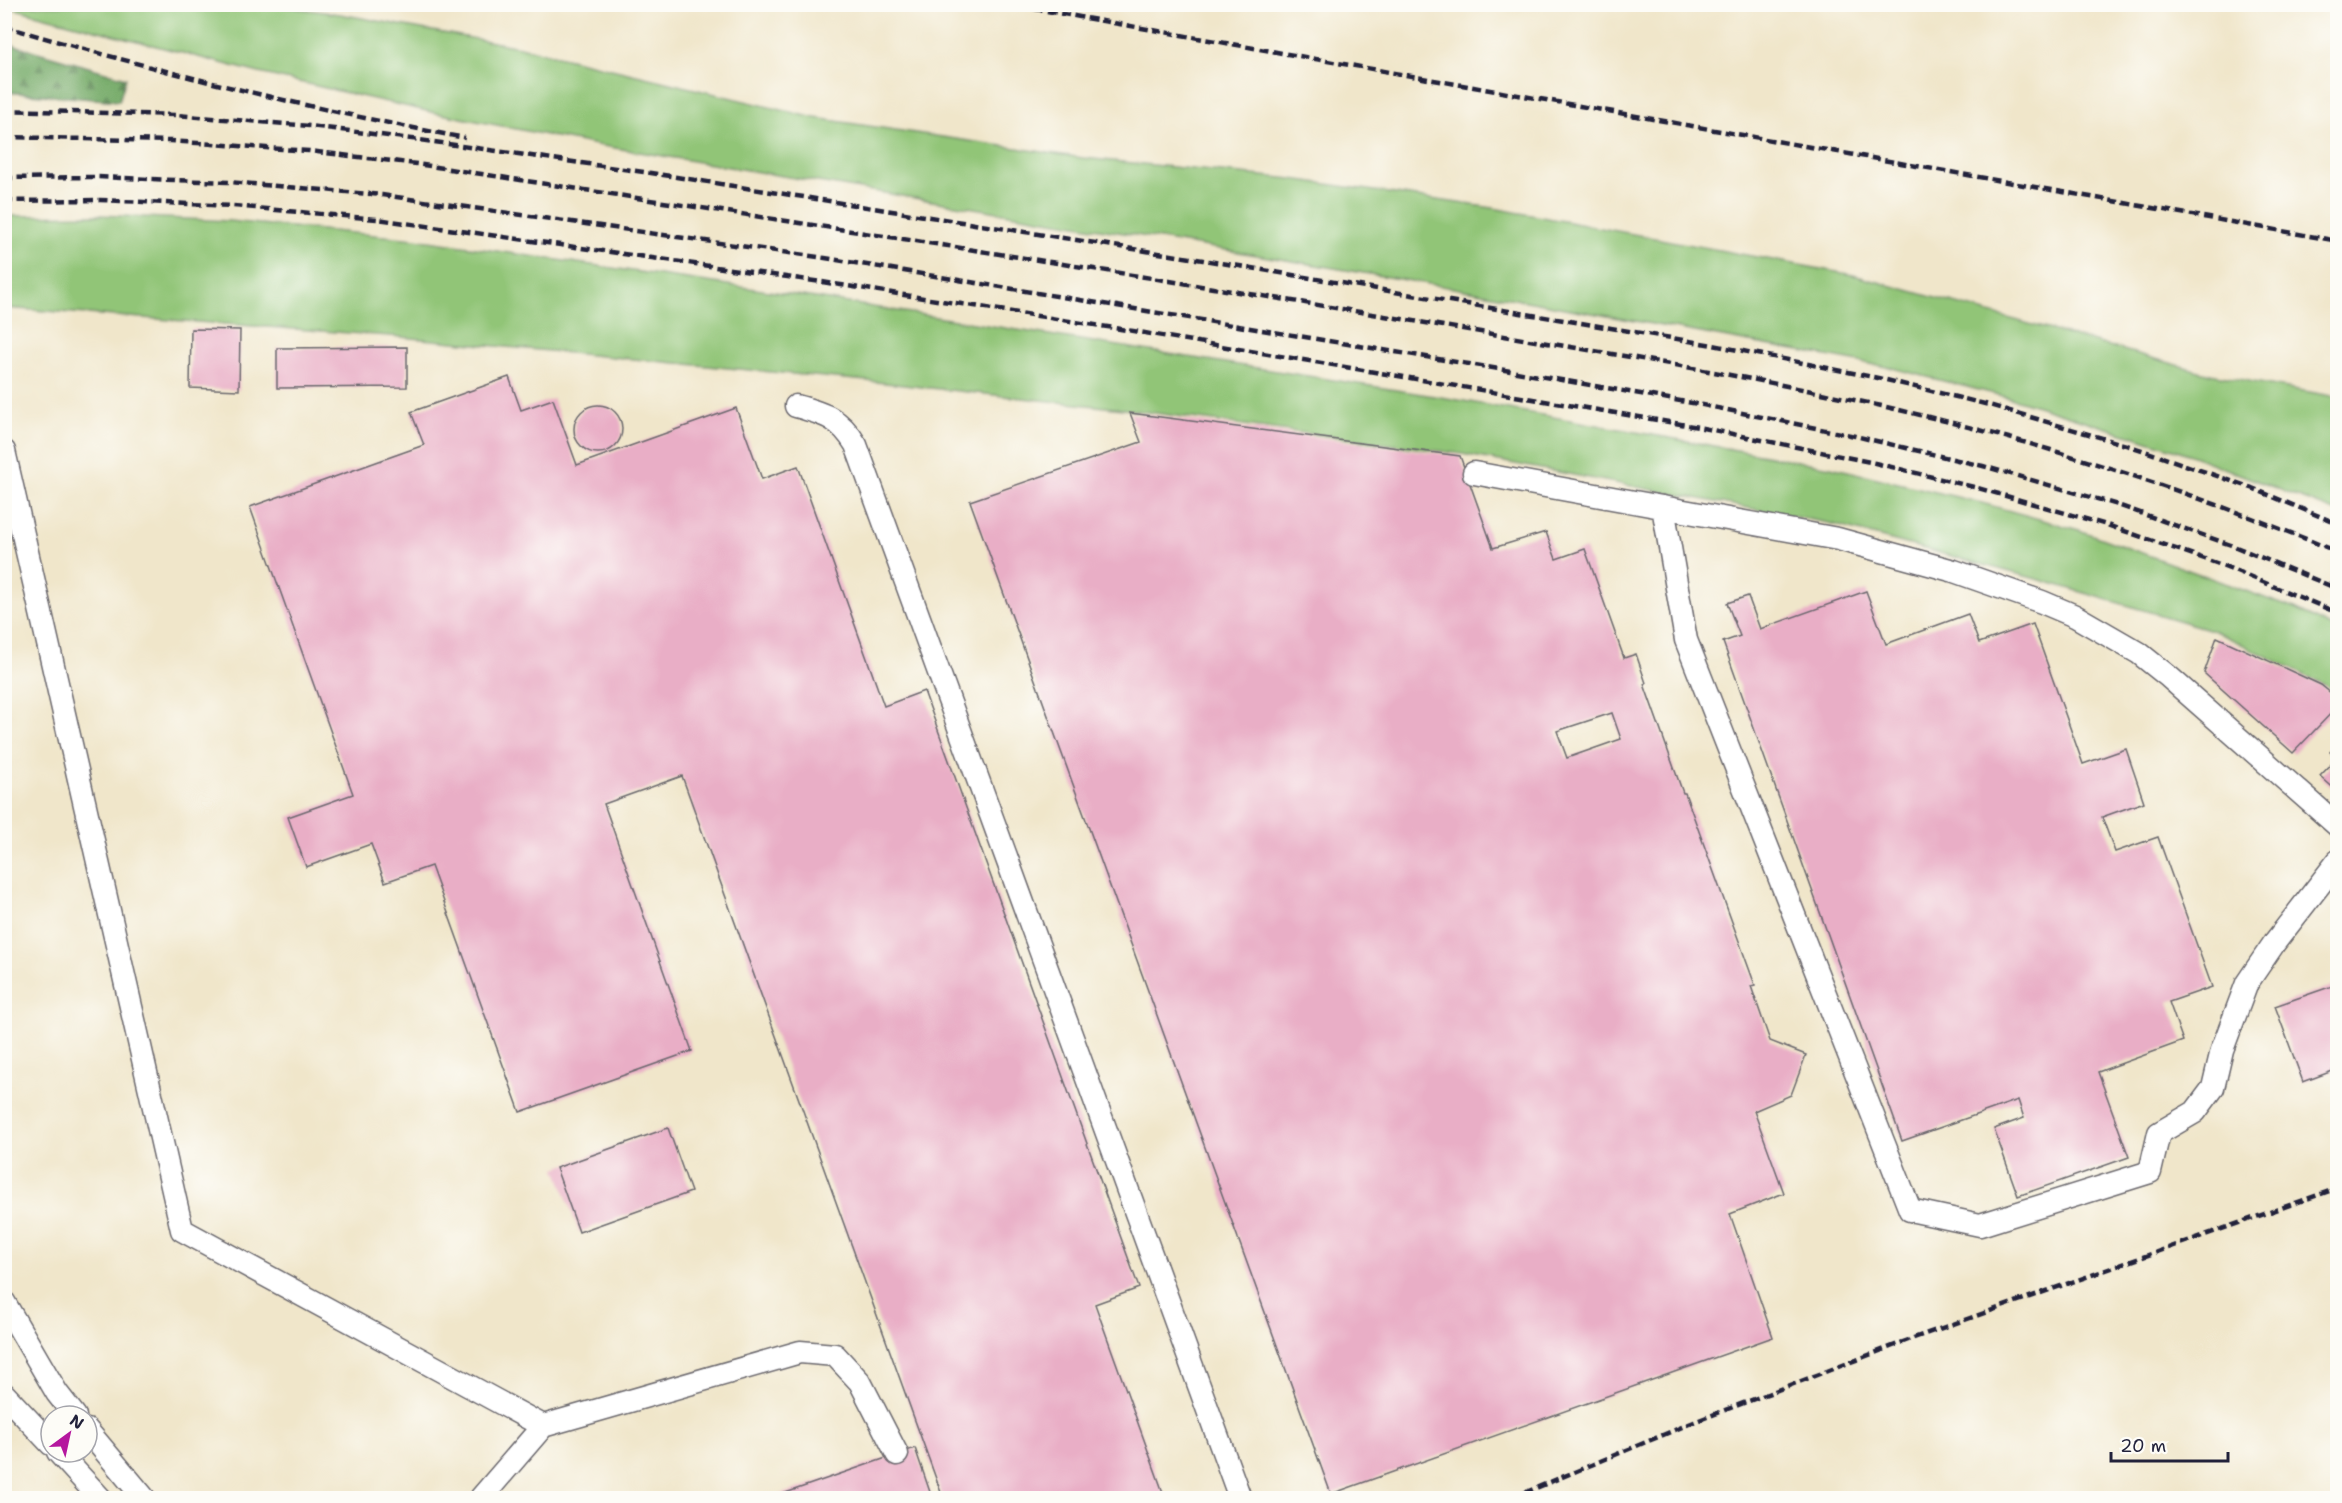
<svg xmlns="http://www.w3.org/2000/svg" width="2342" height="1503" viewBox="0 0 2342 1503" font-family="'Shantell Sans',sans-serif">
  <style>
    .grass { fill: #91c577; stroke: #5a7459; stroke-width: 1.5 }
    .forest { fill: url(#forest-firs); stroke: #4b6652; stroke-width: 1.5 }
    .building { fill: #e9aec6; fill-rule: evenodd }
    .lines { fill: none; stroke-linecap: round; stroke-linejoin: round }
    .service-casing { stroke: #6a676d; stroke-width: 25 }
    .service { stroke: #fff; stroke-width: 22 }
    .rail { stroke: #22223b; stroke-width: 4.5; stroke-dasharray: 9 4.5; stroke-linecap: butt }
  </style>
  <defs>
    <pattern id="forest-firs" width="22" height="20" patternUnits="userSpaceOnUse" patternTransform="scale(1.5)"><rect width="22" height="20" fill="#74aa68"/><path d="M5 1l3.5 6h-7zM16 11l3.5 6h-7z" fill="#5f8a57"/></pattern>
  </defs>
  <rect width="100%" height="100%" fill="#fdfcf7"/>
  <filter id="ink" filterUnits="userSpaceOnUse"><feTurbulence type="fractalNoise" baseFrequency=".0167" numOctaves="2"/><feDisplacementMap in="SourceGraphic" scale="12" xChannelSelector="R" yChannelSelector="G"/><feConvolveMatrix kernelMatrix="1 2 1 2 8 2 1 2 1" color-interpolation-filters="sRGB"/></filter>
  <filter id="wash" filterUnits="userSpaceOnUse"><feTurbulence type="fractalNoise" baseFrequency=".008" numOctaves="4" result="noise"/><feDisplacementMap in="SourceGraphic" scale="24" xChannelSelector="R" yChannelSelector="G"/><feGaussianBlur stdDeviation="1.35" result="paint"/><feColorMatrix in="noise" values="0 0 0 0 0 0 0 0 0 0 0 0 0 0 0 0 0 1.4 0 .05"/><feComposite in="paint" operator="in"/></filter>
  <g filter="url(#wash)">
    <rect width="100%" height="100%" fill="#f0e6ca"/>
    <path class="grass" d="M263,4L340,14L520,47L815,118L1083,158L1292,179L1493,208L1853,275L2210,374L2337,397V512L2180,451L2018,400L1892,368L1471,291L597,145L431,112L259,73L4,6Z
      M99,215L230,221L415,239L823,299L1453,399L1831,467L1982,503L2079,530L2295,609L2337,630V691L2215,631L2040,580L1828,523L1462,454L1132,410L867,381L390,336L5,308V216Z"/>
    <path class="forest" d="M4,42L126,78L119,101L5,92Z"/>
    <g id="blocks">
      <path class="building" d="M191,329L240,330L239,390L190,388Z
        M407,347V387L277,388V348Z
        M509,377L521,410L553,399L577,465L736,408L762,479L798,466L884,706L924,691L1139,1288L1095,1304L1165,1498H943L682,776L604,804L692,1051L520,1112L431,866L385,882L371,844L306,867L288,817L353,794L250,507L424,445L411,412Z
        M574 429a24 24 0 1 1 48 0a24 24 0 1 1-48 0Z
        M1130,413L1460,456L1493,548L1546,532L1556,559L1585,549L1624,658L1636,654L1646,683L1644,684L1683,793H1685L1755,985L1751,986L1770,1041L1806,1055L1791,1095L1754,1111L1784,1193L1730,1214L1773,1337L1331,1494L970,501L1141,442ZM1612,713L1621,739L1567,758L1557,731Z
        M1866,591L1886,644L1968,614L1979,643L2033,624L2083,764L2126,749L2144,802L2102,817L2115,852L2158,837L2212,987L2169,1002L2183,1041L2098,1072L2129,1157L2018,1196L1994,1129L2024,1118L2018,1100L1902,1141L1723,642L1740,636L1727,603L1748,596L1760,629Z
        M2217,637L2321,685L2338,699V706L2293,753L2204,673Z
        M2338,744V792L2320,776L2337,758L2330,752Z
        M2338,984V1069L2303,1082L2275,1006Z
        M668,1128L691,1192L579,1232L556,1168Z
        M915,1448L932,1498H771Z"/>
    </g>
  </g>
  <g filter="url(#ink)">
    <use href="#blocks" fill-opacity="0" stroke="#6a676d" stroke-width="1.5"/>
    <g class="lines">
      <defs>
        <path id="service" d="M796,406C825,414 840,418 856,445L1240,1498
          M4,451L182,1230L543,1426L800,1352L835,1355L860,1382L897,1454
          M1474,473L1838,539L1954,571L2042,602L2075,616L2139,653L2169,677L2338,826
          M1663,507L1686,640L1910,1210L1980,1225L2150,1172L2159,1133L2195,1112L2213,1088L2222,1050L2247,983L2275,942L2338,861
          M4,1302L57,1393L75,1416
          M4,1394L51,1444
          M87,1430L144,1498
          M58,1452L100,1498
          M481,1498L543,1426"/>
      </defs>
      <use href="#service" class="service-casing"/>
      <use href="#service" class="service"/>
      <path class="rail" d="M1007,4L2338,241
        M4,26C156,71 310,109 465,138
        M4,110L175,115L310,126L420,140L651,173L1203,260L1713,345L1878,378L1989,405L2133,447L2252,488L2338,524
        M4,137L170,141L309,151L417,164C745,215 1074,264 1402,319C1557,345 1714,369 1868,403C2029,438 2185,489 2338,552
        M4,178L96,177L229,182L382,195L825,258L1499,369L1703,405L1855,436L1983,466L2118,505L2231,545L2338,589
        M4,201L100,200L233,206L377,219L822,282L1133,331L1698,427L1875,463L1978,488L2107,525L2222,565L2338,613
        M1512,1498L1694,1422L1911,1339L2338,1188"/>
    </g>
  </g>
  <rect width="2342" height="1503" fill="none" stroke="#fdfcf7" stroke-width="24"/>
  <g transform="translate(69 1434) rotate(33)"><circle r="28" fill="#fdfcf7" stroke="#a5a5ac" stroke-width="1.5"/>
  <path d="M0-4.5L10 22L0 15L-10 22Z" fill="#b5179e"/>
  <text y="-9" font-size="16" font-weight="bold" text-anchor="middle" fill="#22223b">N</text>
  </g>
  <path d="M2111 1452v9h117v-9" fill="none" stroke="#22223b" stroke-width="3"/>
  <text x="2120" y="1452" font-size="18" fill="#22223b" stroke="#fdfcf7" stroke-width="4.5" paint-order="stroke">20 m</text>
</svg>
